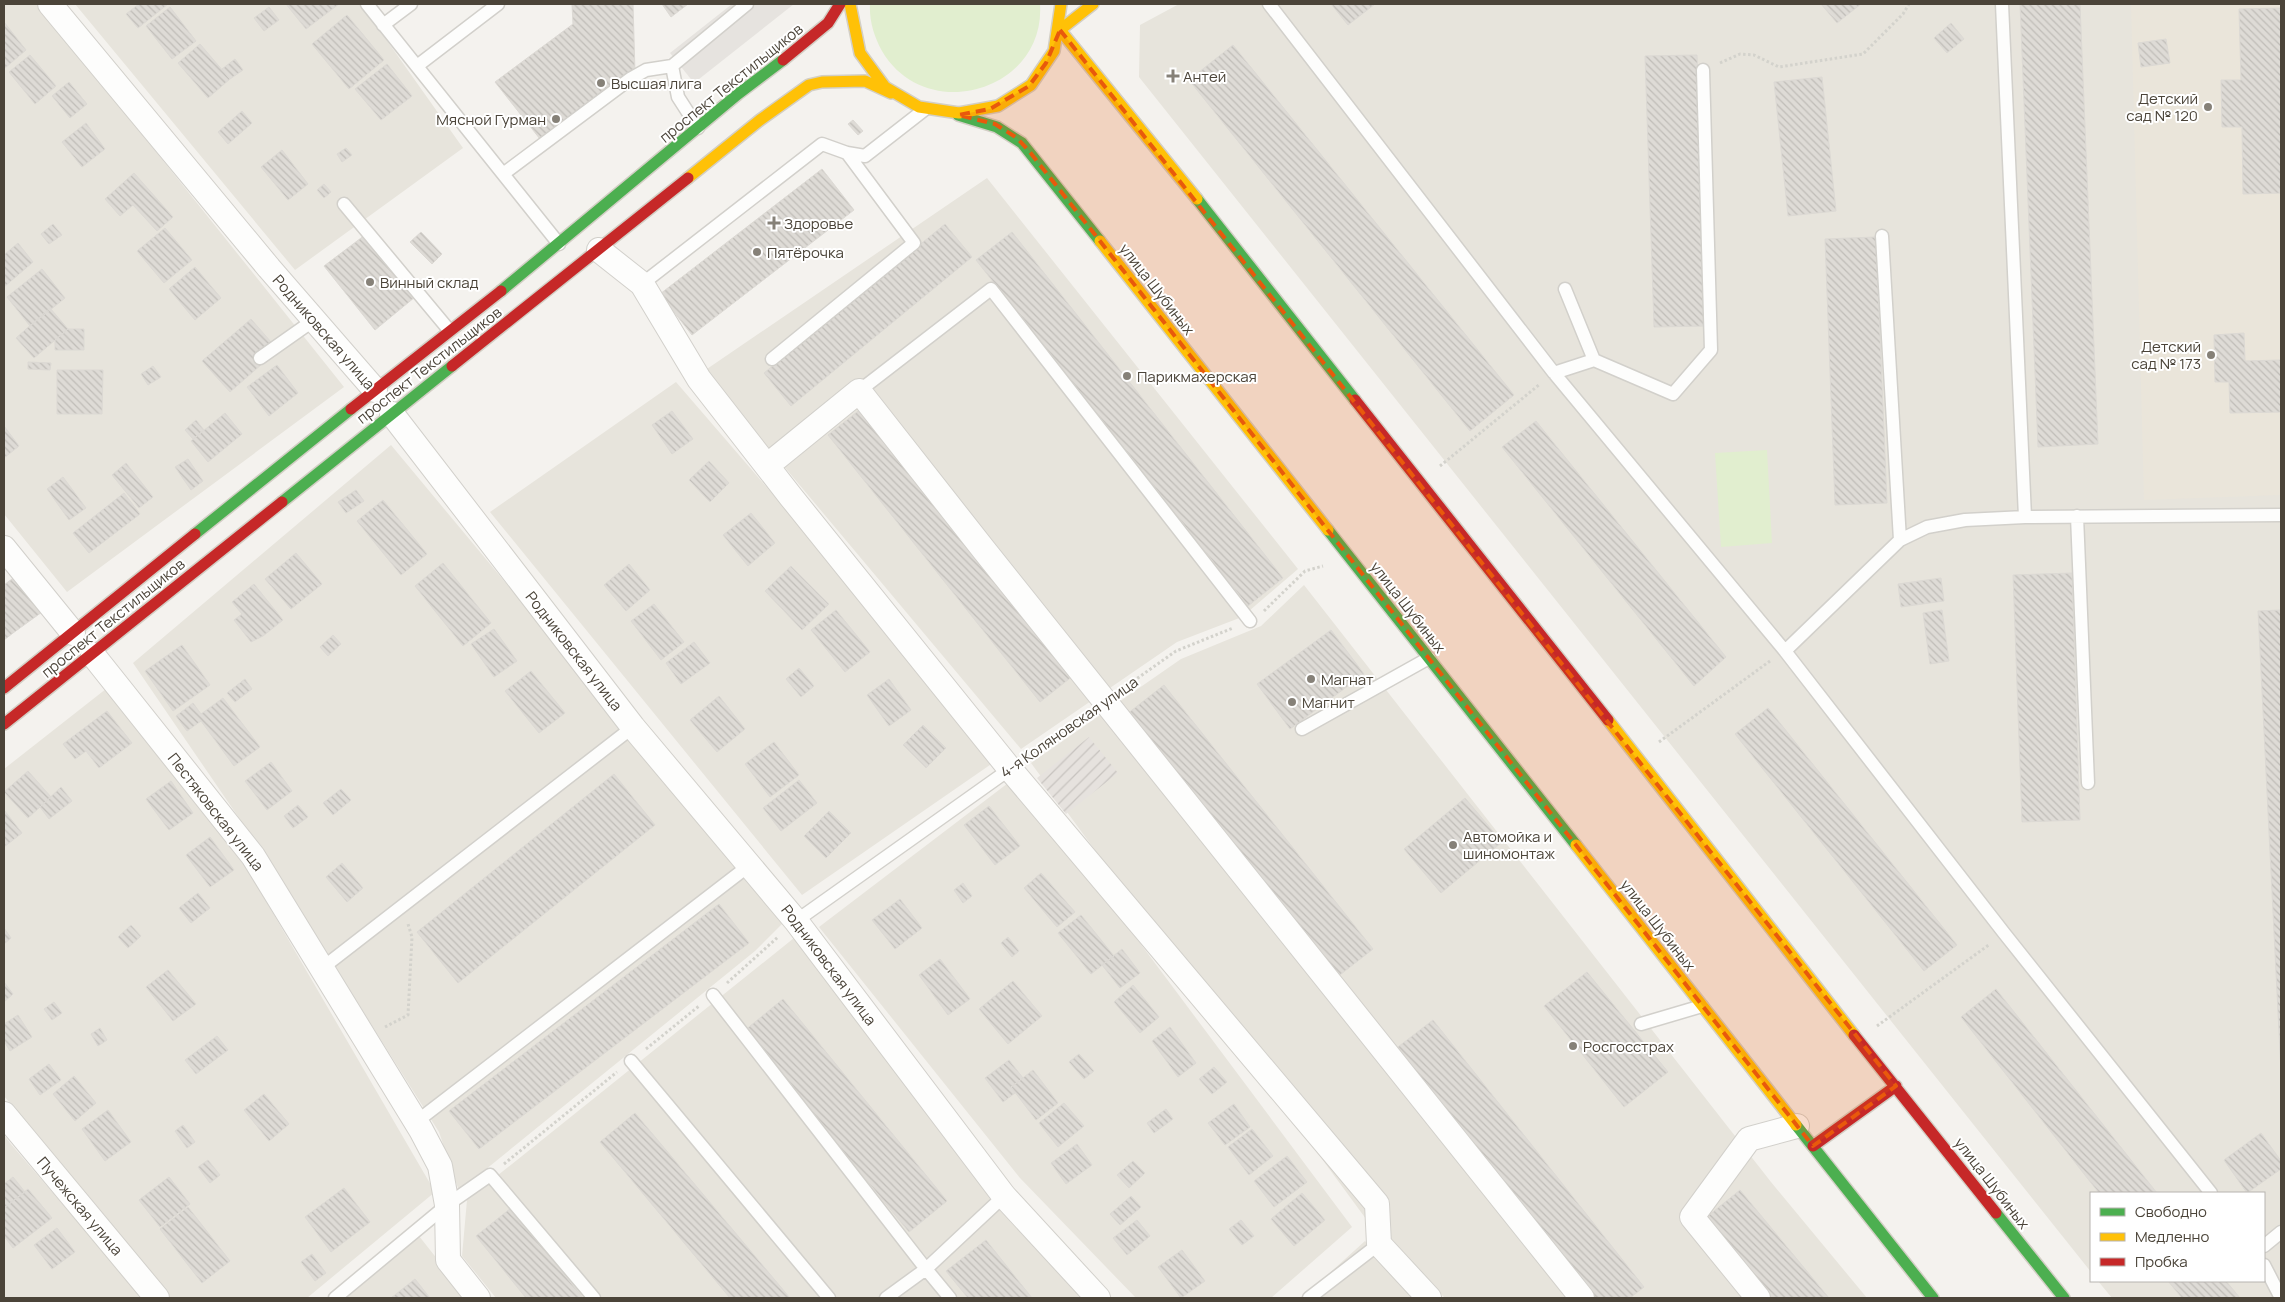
<svg xmlns="http://www.w3.org/2000/svg" width="2285" height="1302" viewBox="0 0 2285 1302" font-family="Manrope,sans-serif">
  <style>
    .residential { fill: #e7e4dc }
    .industrial { fill: url(#industrial-furrows) }
    .education { fill: #eae5da }
    .grass { fill: #e1eecf }
    .parking { fill: #e6e3df }
    .building { fill: url(#building-back-hatch); stroke: #dcd9d4 }
    .lines { fill: none; stroke-linecap: round; stroke-linejoin: round }
    .lane-casing { stroke: #d2d0cb; stroke-width: 15 }
    .street-casing { stroke: #d2d0cb; stroke-width: 26 }
    .fast-casing { stroke: #d3cfc5; stroke-width: 14 }
    .slow-casing { stroke: #d3cfc5; stroke-width: 14 }
    .jam-casing { stroke: #d3cfc5; stroke-width: 14 }
    .path { stroke: #d3d2cc; stroke-width: 3; stroke-dasharray: 2.5 2.5; stroke-linecap: butt }
    .lane { stroke: #fdfdfc; stroke-width: 12 }
    .street { stroke: #fdfdfc; stroke-width: 24 }
    .fast { stroke: #4caf50; stroke-width: 11 }
    .slow { stroke: #ffc107; stroke-width: 11 }
    .jam { stroke: #c62828; stroke-width: 11 }
    .marked { fill: #e8590c; fill-opacity: 0.2; stroke: #e8590c; stroke-width: 4; stroke-dasharray: 10 6; stroke-linejoin: round }
    .poi-dot { fill: #868178; stroke: #fff; stroke-width: 2 }
    .labels { text-anchor: middle; dominant-baseline: central; stroke-width: 4; stroke-linejoin: round; paint-order: stroke }
    .poi-label { font-size: 15px; fill: #4b4439; stroke: #fff; text-anchor: start }
    .street-label { font-size: 15px; fill: #4b4439; stroke: #fff }
  </style>
  <defs>
    <pattern id="industrial-furrows" width="10" height="10" patternUnits="userSpaceOnUse" patternTransform="scale(1.25)"><rect width="10" height="10" fill="#e6e2de"/><path d="M-1 1l2-2M0 10L10 0M9 11l2-2" fill="none" stroke="#c7c3bf"/></pattern>
    <pattern id="building-back-hatch" width="6" height="6" patternUnits="userSpaceOnUse" patternTransform="scale(1.25)"><rect width="6" height="6" fill="#dedbd6"/><path d="M-1 5l2 2M0 0l6 6M5-1l2 2" fill="none" stroke="#c0bdb8"/></pattern>
  </defs>
  <rect width="100%" height="100%" fill="#f4f2ee"/>
  <path class="residential" d="M4,4H38L344,387L67,592L4,514Z
    M75,4H361L463,148L295,270Z
    M1179,4H2281V1298H2112L2098,1281H2264V1193H2091V1272L1139,77L1140,25Z
    M987,178L1298,569L1242,617L1177,642L1021,749L704,371Z
    M676,382L1000,758L802,895L490,512Z
    M391,445L786,920L755,951L459,1191L439,1132L265,856L133,663Z
    M1304,585L1771,1182L1867,1298H1445L1369,1223L1031,763L1181,659L1261,626Z
    M111,685L249,872L435,1192L307,1298H171L4,1096V769Z
    M1016,777L1352,1227L1271,1298H1136L1020,1178L819,927Z
    M794,938L1088,1298H496L462,1256L467,1200Z
    M4,1135L10,1143L143,1298H4Z
    M419,1236L468,1298H346Z
    M1365,1241L1417,1298H1302Z"/>
  <path class="industrial" d="M1089,737L1118,773L1066,814L1037,778Z"/>
  <path class="education" d="M2131,4H2281V495L2144,500Z"/>
  <path class="grass" d="M870,4H1040C1046,91 926,126 882,51C874,37 869,20 870,4Z
    M1767,450L1772,543L1721,547L1715,453Z"/>
  <path class="parking" d="M732,4H794L694,83L670,53Z"/>
  <path class="building" d="M139,4H168L138,28L126,14Z
    M286,4H339L306,29Z
    M572,4H633L635,73L622,77L540,139L495,82L573,24Z
    M662,4H688L671,17Z
    M1331,4H1375L1348,25Z
    M1821,4H1861L1837,23Z
    M2020,4H2080L2098,444L2038,447Z
    M170,7L196,41L172,59L146,26Z
    M269,7L279,20L264,31L254,18Z
    M2281,8V193L2243,194L2242,127H2222L2221,80H2241L2239,9Z
    M347,15L384,60L349,89L312,44Z
    M4,22L26,50L5,68L4,67Z
    M1951,23L1964,39L1947,53L1934,38Z
    M2166,39L2170,63L2141,67L2138,43Z
    M200,44L230,79L208,98L178,63Z
    M1233,45L1514,395L1470,431L1189,80Z
    M30,55L56,86L35,104L9,72Z
    M1697,55L1706,326L1654,327L1645,56Z
    M235,59L243,70L230,79L222,69Z
    M387,64L412,96L381,120L355,89Z
    M1822,77L1836,211L1788,216L1774,82Z
    M69,82L87,104L70,118L52,96Z
    M242,111L252,123L228,144L218,132Z
    M853,120L863,131L858,135L848,124Z
    M86,123L105,149L82,167L62,142Z
    M346,148L352,155L342,162L337,154Z
    M282,150L308,184L288,200L261,167Z
    M822,169L854,210L692,335L660,294Z
    M134,173L173,217L157,231L133,205L120,216L105,199Z
    M324,184L331,192L324,198L317,190Z
    M53,224L62,235L49,244L41,234Z
    M945,224L972,257L791,406L764,373Z
    M165,228L192,260L164,283L137,251Z
    M421,232L442,254L432,264L410,242Z
    M1012,232L1283,578L1248,606L976,260Z
    M365,235L415,297L375,330L324,266Z
    M1876,237L1887,503L1835,505L1825,239Z
    M18,243L33,262L4,287V255Z
    M195,267L221,298L195,320L169,289Z
    M42,269L65,298L30,326L7,297Z
    M50,308L68,329L34,358L16,338Z
    M251,319L278,350L230,392L202,361Z
    M68,329H84V350H55V340Z
    M2244,333L2245,361L2281,360V412L2230,413L2229,382H2215L2214,335Z
    M28,362L51,363L50,370L28,369Z
    M277,365L298,393L269,416L247,387Z
    M153,366L161,377L148,385L141,374Z
    M57,370H103L102,414H57Z
    M862,408L1074,675L1040,702L828,435Z
    M672,411L693,439L672,454L652,425Z
    M225,413L242,434L208,462L191,441Z
    M196,420L204,430L193,439L185,430Z
    M1536,421L1726,657L1694,686L1502,447Z
    M4,426L19,446L4,458Z
    M188,459L203,481L191,490L175,467Z
    M709,461L729,483L710,502L689,480Z
    M126,463L153,497L139,508L112,475Z
    M63,477L86,508L69,520L47,489Z
    M356,490L364,501L346,513L338,502Z
    M124,493L140,514L89,553L73,533Z
    M383,500L427,554L401,575L357,521Z
    M751,513L775,543L748,566L723,535Z
    M296,553L322,584L291,609L265,579Z
    M443,563L491,623L463,646L415,586Z
    M629,564L650,590L626,611L604,585Z
    M791,566L829,604L802,630L765,591Z
    M2072,573L2080,820L2022,822L2013,575Z
    M16,576L42,612L13,633L4,621V585Z
    M1941,578L1944,601L1901,607L1898,584Z
    M254,584L283,620L263,636L251,642L234,620L242,614L232,602Z
    M654,604L684,642L661,660L631,621Z
    M836,610L870,652L845,672L811,630Z
    M1942,610L1949,661L1930,664L1923,613Z
    M2281,610V1072L2258,611Z
    M4,621L13,633L4,640Z
    M494,629L517,661L494,677L471,644Z
    M1331,630L1364,674L1290,729L1257,684Z
    M333,635L341,644L328,656L320,647Z
    M694,642L710,663L681,684L666,663Z
    M182,645L210,685L173,711L145,671Z
    M799,668L814,686L801,697L786,679Z
    M531,671L565,713L539,733L505,691Z
    M245,679L252,689L235,702L227,693Z
    M889,679L911,710L889,726L867,695Z
    M1164,685L1373,949L1336,978L1127,714Z
    M719,696L745,729L717,752L690,720Z
    M223,698L260,747L234,766L201,721L187,731L176,716L193,703L201,714Z
    M1768,708L1957,945L1924,971L1735,734Z
    M107,711L132,743L99,768L86,751L75,759L63,744Z
    M923,725L946,748L926,768L903,745Z
    M774,742L799,775L770,797L745,764Z
    M271,762L292,791L267,810L245,781Z
    M28,771L51,797L28,818L4,792Z
    M614,774L655,825L458,983L417,932Z
    M799,780L817,803L781,831L763,808Z
    M171,781L193,813L169,830L146,799Z
    M61,787L72,801L49,819L40,807Z
    M341,789L351,800L333,815L323,803Z
    M1465,798L1502,842L1441,893L1404,849Z
    M298,805L308,817L293,828L284,816Z
    M989,806L1020,846L995,865L964,825Z
    M4,810L22,833L4,847Z
    M829,811L851,833L826,858L804,836Z
    M210,837L234,870L210,887L186,855Z
    M342,863L363,888L347,902L326,877Z
    M1041,873L1075,912L1057,927L1024,888Z
    M963,883L972,896L963,903L954,890Z
    M198,893L210,908L191,923L179,908Z
    M900,899L922,928L895,949L872,920Z
    M719,904L749,943L479,1149L449,1111Z
    M1081,915L1114,956L1091,974L1058,933Z
    M131,925L141,936L128,948L118,937Z
    M4,928L11,938L4,944Z
    M1008,937L1019,951L1012,957L1001,943Z
    M1122,949L1140,973L1120,988L1102,965Z
    M940,959L970,999L948,1015L919,975Z
    M168,970L196,1004L173,1021L146,987Z
    M1587,972L1668,1072L1624,1107L1544,1006Z
    M1013,981L1042,1016L1008,1044L979,1009Z
    M4,982L13,994L4,1002Z
    M1133,985L1159,1017L1140,1033L1114,1002Z
    M1996,989L2157,1193H2099L1961,1017Z
    M783,999L947,1201L909,1232L744,1031Z
    M54,1002L62,1013L52,1020L44,1009Z
    M18,1015L32,1037L10,1051L4,1041V1024Z
    M1433,1020L1644,1287L1630,1298H1591L1394,1050Z
    M1170,1027L1196,1063L1178,1077L1152,1041Z
    M100,1028L107,1040L98,1046L91,1034Z
    M217,1036L228,1050L196,1074L185,1060Z
    M1079,1054L1094,1071L1084,1079L1069,1062Z
    M1009,1060L1023,1078L1011,1087L1015,1093L1003,1102L985,1078Z
    M49,1064L61,1080L40,1095L29,1079Z
    M1214,1067L1227,1082L1212,1094L1199,1079Z
    M1033,1070L1058,1103L1036,1120L1011,1087Z
    M74,1076L96,1103L75,1121L53,1094Z
    M264,1094L289,1124L269,1141L244,1110Z
    M1064,1103L1084,1126L1058,1147L1039,1123Z
    M1234,1104L1250,1127L1225,1145L1208,1123Z
    M1166,1109L1173,1119L1154,1133L1147,1123Z
    M108,1110L131,1142L105,1161L82,1129Z
    M635,1113L790,1298H730L600,1142Z
    M183,1125L195,1142L187,1148L175,1131Z
    M1252,1129L1273,1156L1249,1175L1228,1147Z
    M2261,1133L2281,1161V1169L2247,1193L2224,1160Z
    M1077,1144L1092,1165L1066,1184L1051,1163Z
    M1287,1156L1307,1182L1274,1207L1254,1181Z
    M208,1160L220,1175L210,1183L198,1167Z
    M1133,1161L1145,1173L1129,1188L1117,1175Z
    M13,1177L25,1192L4,1208V1184Z
    M169,1177L190,1204L160,1227L139,1200Z
    M344,1188L370,1222L331,1252L305,1217Z
    M28,1189L52,1218L13,1248L4,1236V1208Z
    M1740,1190L1829,1298H1767L1703,1220Z
    M1302,1193L1325,1220L1294,1246L1271,1219Z
    M1131,1196L1141,1207L1120,1225L1110,1214Z
    M188,1207L230,1261L202,1283L160,1229Z
    M511,1208L583,1298H526L476,1236Z
    M1137,1220L1150,1236L1127,1255L1113,1238Z
    M1241,1220L1254,1236L1242,1245L1229,1229Z
    M57,1228L75,1252L52,1269L34,1245Z
    M986,1240L1032,1298H968L946,1271Z
    M1182,1250L1205,1281L1181,1298L1158,1267Z
    M312,1254L326,1273L315,1281L301,1262Z
    M415,1279L430,1298H391Z
    M2168,1281H2226L2240,1298H2182Z"/>
  <g class="lines">
    <defs>
      <path id="lane" d="M367,4L559,244
        M1269,4L1554,373L1785,651L2004,933L2211,1193
        M2002,4L2025,517
        M383,25L411,4
        M417,66L498,4
        M698,128L678,97L672,66L747,4
        M503,174L630,79L646,70L672,66
        M344,204L449,330
        M1882,236L1900,540
        M642,284L822,144L847,153L865,156L924,110
        M1565,289L1594,360
        M260,358L314,320
        M772,359L914,243L847,153
        M1554,373L1594,360L1673,394L1711,350L1703,70
        M859,391L991,289L1250,621
        M2077,516L2088,783
        M1785,651L1900,540L1927,527L1965,520L2025,517L2281,515
        M1302,729L1429,658
        M796,921L1010,769
        M321,969L633,727
        M713,995L926,1269L886,1298
        M1641,1024L1702,1006
        M631,1061L829,1298
        M416,1122L751,864
        M2264,1246L2281,1232
        M2264,1265L2281,1298
        M335,1298L447,1205L490,1175L594,1298
        M950,1298L926,1269L1004,1196
        M1309,1298L1379,1244"/>
      <path id="street" d="M50,4L269,268L375,390
        M599,250L642,284L699,379L791,497L1010,769L1377,1204L1379,1244L1429,1298
        M392,414L633,727L796,921L1004,1196L1098,1298
        M768,465L859,391L984,550L1582,1298
        M4,548L73,633
        M93,655L253,856L421,1130L440,1166L447,1205L448,1260L478,1298
        M4,1114L157,1298
        M1758,1298L1692,1217L1749,1139L1797,1126"/>
      <path id="fast" d="M958,115L997,127L1022,143L1100,241
        M1197,199L1355,400
        M501,291L738,94L783,60
        M282,502L452,366
        M1328,530L1576,845
        M195,534L351,409
        M1796,1125L1933,1298
        M1996,1213L2064,1298"/>
      <path id="slow" d="M850,4L860,53L885,87L919,107L959,113L998,106L1031,85L1054,51L1061,4
        M1060,30L1197,199
        M1060,30L1093,4
        M688,178L760,120L809,85L822,82L865,81L891,93
        M1100,241L1328,530
        M1608,720L1854,1035
        M1576,845L1796,1125"/>
      <path id="jam" d="M783,60L828,23L840,4
        M452,366L688,178
        M1355,400L1608,720
        M351,409L501,291
        M4,688L195,534
        M4,724L282,502
        M1854,1035L1996,1213
        M1813,1146L1896,1086"/>
    </defs>
    <use href="#lane" class="lane-casing"/>
    <use href="#street" class="street-casing"/>
    <use href="#fast" class="fast-casing"/>
    <use href="#slow" class="slow-casing"/>
    <use href="#jam" class="jam-casing"/>
    <path class="path" d="M1720,63L1740,54L1754,55L1779,67L1863,54L1903,14L1909,4
      M1440,466L1540,384
      M1264,611L1305,571L1323,566
      M1125,687L1176,651L1233,628
      M1659,742L1770,661
      M1029,755L1085,715
      M727,983L778,937
      M1877,1026L1990,944
      M385,1027L408,1015L412,937L408,924
      M646,1049L699,1006
      M504,1164L617,1072"/>
    <use href="#lane" class="lane"/>
    <use href="#street" class="street"/>
    <use href="#fast" class="fast"/>
    <use href="#slow" class="slow"/>
    <use href="#jam" class="jam"/>
  </g>
  <path class="marked" d="M1060,30L1896,1086L1813,1146L1029,151L1017,138L995,124L958,115L990,109L1029,86L1046,63Z"/>
  <g class="poi-dot">
    <path d="M1170.5 68.5h5v5h5v5h-5v5h-5v-5h-5v-5h5z"/>
    <circle cx="601" cy="83" r="5"/>
    <circle cx="2208" cy="107" r="5"/>
    <circle cx="556" cy="119" r="5"/>
    <path d="M771.5 215.5h5v5h5v5h-5v5h-5v-5h-5v-5h5z"/>
    <circle cx="757" cy="252" r="5"/>
    <circle cx="370" cy="282" r="5"/>
    <circle cx="2211" cy="355" r="5"/>
    <circle cx="1127" cy="376" r="5"/>
    <circle cx="1311" cy="679" r="5"/>
    <circle cx="1292" cy="702" r="5"/>
    <circle cx="1453" cy="845" r="5"/>
    <circle cx="1573" cy="1046" r="5"/>
  </g>
  <g class="labels">
    <g class="poi-label">
      <text x="1183" y="76">Антей</text>
      <text x="611" y="83">Высшая лига</text>
      <text x="2198" y="98" text-anchor="end">Детский<tspan x="2198" dy="17">сад № 120</tspan></text>
      <text x="546" y="119" text-anchor="end">Мясной Гурман</text>
      <text x="784" y="223">Здоровье</text>
      <text x="767" y="252">Пятёрочка</text>
      <text x="380" y="282">Винный склад</text>
      <text x="2201" y="346" text-anchor="end">Детский<tspan x="2201" dy="17">сад № 173</tspan></text>
      <text x="1137" y="376">Парикмахерская</text>
      <text x="1321" y="679">Магнат</text>
      <text x="1302" y="702">Магнит</text>
      <text x="1463" y="836">Автомойка и<tspan x="1463" dy="17">шиномонтаж</tspan></text>
      <text x="1583" y="1046">Росгосстрах</text>
    </g>
    <g class="street-label">
      <text transform="translate(731 83) rotate(-39)">проспект Текстильщиков</text>
      <text transform="translate(1157 289) rotate(52)">улица Шубиных</text>
      <text transform="translate(324 332) rotate(49)">Родниковская улица</text>
      <text transform="translate(429 365) rotate(-38)">проспект Текстильщиков</text>
      <text transform="translate(1408 607) rotate(52)">улица Шубиных</text>
      <text transform="translate(113 618) rotate(-39)">проспект Текстильщиков</text>
      <text transform="translate(574 651) rotate(52)">Родниковская улица</text>
      <text transform="translate(1069 727) rotate(-35)">4-я Коляновская улица</text>
      <text transform="translate(216 812) rotate(52)">Пестяковская улица</text>
      <text transform="translate(1658 925) rotate(52)">улица Шубиных</text>
      <text transform="translate(829 965) rotate(53)">Родниковская улица</text>
      <text transform="translate(1992 1183) rotate(52)">улица Шубиных</text>
      <text transform="translate(80 1206) rotate(50)">Пучежская улица</text>
    </g>
  </g>
  <rect width="2285" height="1302" fill="none" stroke="#4b4439" stroke-width="10"/>
  <rect x="2090" y="1192" width="175" height="90" fill="#ffffff" stroke="#b7b4b0"/>
  <rect x="2100" y="1208" width="25" height="8" fill="#4caf50" stroke="#b7b4b0"/>
  <text x="2135" y="1217" font-size="15" fill="#4b4439">Свободно</text>
  <rect x="2100" y="1233" width="25" height="8" fill="#ffc107" stroke="#b7b4b0"/>
  <text x="2135" y="1242" font-size="15" fill="#4b4439">Медленно</text>
  <rect x="2100" y="1258" width="25" height="8" fill="#c62828" stroke="#b7b4b0"/>
  <text x="2135" y="1267" font-size="15" fill="#4b4439">Пробка</text>
</svg>
